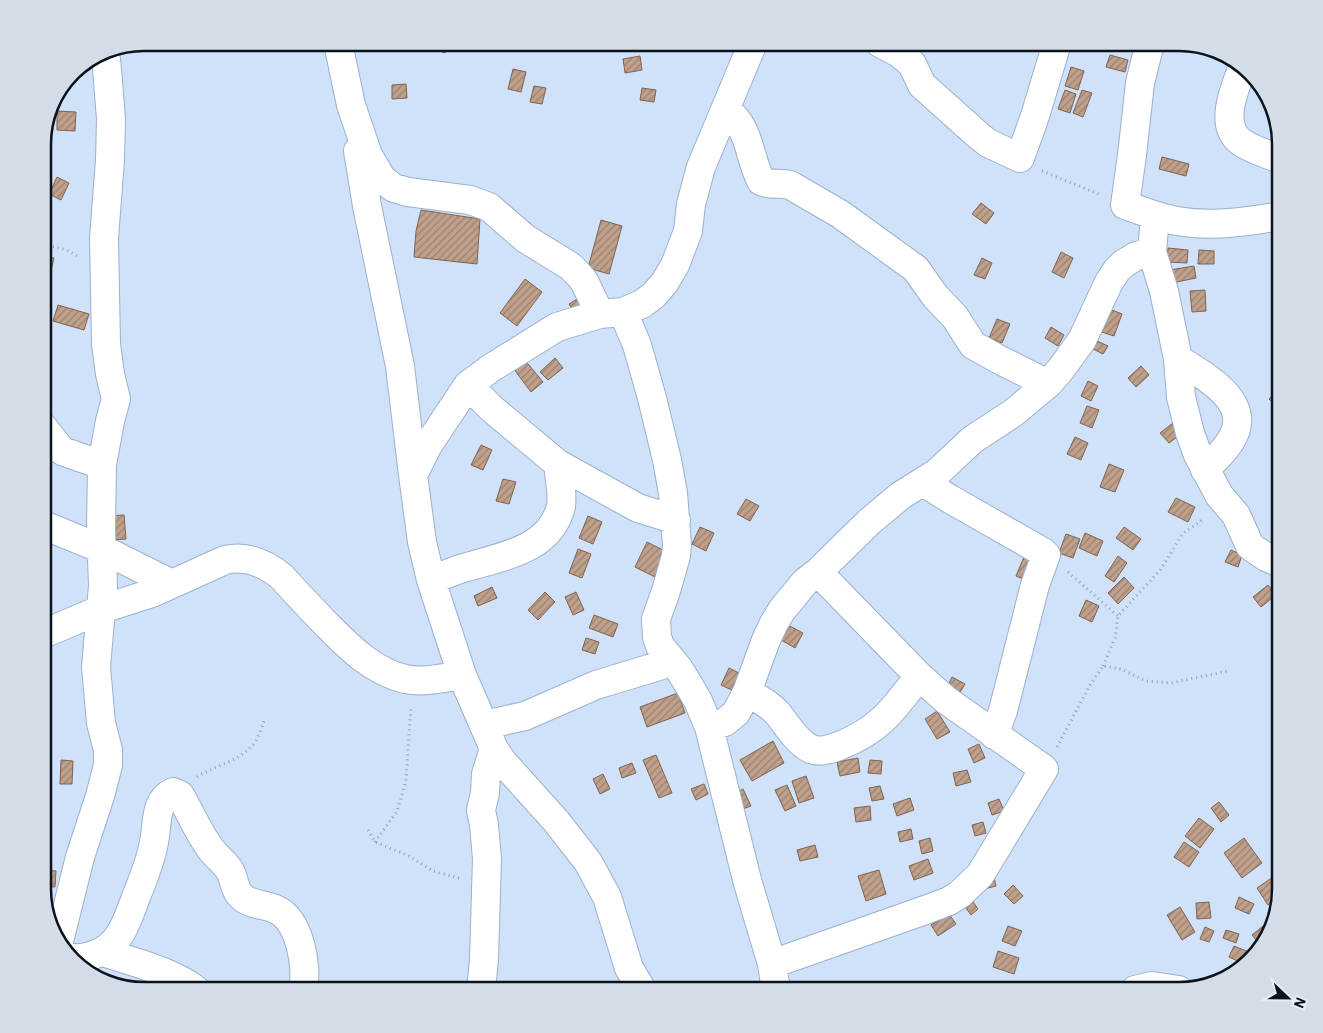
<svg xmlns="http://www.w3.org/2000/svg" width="1323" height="1033" viewBox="0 0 1323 1033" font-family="'IBM Plex Sans',sans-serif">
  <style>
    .building { fill: url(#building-hatch); stroke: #7f6350 }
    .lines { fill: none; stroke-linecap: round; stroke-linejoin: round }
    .minor-casing { stroke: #9ab0cc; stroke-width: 30 }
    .path { stroke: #919fb2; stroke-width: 3; stroke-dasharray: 1 4; stroke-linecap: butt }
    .minor { stroke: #fff; stroke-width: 28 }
    .rim { fill: none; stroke: #0b131d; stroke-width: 2.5 }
  </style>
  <defs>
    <pattern id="building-hatch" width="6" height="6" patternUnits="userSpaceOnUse" patternTransform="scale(1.25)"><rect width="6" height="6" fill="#bfa08b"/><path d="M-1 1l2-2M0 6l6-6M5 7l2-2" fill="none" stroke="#998171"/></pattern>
  </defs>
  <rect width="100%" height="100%" fill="#d0e2f9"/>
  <path class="building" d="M433,43H449L445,53L431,48Z
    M503,43H517L516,47Z
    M585,43H601L599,48Z
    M1110,55L1128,60L1125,72L1106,67Z
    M640,56L642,70L625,73L623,59Z
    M1071,67L1084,71L1078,90L1065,86Z
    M513,69L526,72L521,92L508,89Z
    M406,84L407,98L392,99V85Z
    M534,86L546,88L542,104L530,102Z
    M642,88L656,90L654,102L640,100Z
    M1261,89L1270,99L1271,102L1259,91Z
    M1065,90L1076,94L1070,113L1058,109Z
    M1082,90L1092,93L1083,117L1073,113Z
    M57,111L76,112L75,131L57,130Z
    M1162,157L1189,164L1186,176L1159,169Z
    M57,177L69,183L61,200L49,194Z
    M981,203L994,213L986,224L972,214Z
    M421,210L480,219L477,264L414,257L416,231Z
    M601,220L622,226L609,274L588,268Z
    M1168,248L1188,250L1187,263L1167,262Z
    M1199,250L1214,251V264H1198Z
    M1061,252L1073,258L1064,278L1052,272Z
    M43,255L54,258L49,279L43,278Z
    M982,258L992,263L985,279L974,275Z
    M1194,266L1196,278L1172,283L1170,270Z
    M525,279L542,292L517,326L500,313Z
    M1205,290L1206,311L1192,312L1190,291Z
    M577,299L584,310L576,315L569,304Z
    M58,305L89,314L84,330L53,321Z
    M1107,308L1122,314L1114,336L1099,331Z
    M997,319L1010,324L1002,343L989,338Z
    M1051,327L1064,335L1058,346L1045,338Z
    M1095,340L1108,346L1103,354L1091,348Z
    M555,358L563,368L548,380L540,372Z
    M524,359L543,382L531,392L513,368Z
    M1141,366L1149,375L1136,387L1128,378Z
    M1088,381L1098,386L1091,401L1081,396Z
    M1280,387V406L1279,408L1269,399Z
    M1087,406L1099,410L1092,428L1080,423Z
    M1173,423L1181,434L1169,443L1160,433Z
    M1075,437L1088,443L1081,460L1067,454Z
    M1280,439V457L1272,451Z
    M481,445L492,450L483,470L471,465Z
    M1109,464L1124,470L1115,492L1100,487Z
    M503,479L516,482L509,504L496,501Z
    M1176,498L1195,507L1188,522L1168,512Z
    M746,499L759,506L750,521L737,514Z
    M124,515L126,539L109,540L107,516Z
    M588,516L602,522L593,544L579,538Z
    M700,527L714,533L706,551L692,544Z
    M1124,527L1141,539L1133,550L1116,538Z
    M1085,533L1103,541L1097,556L1079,548Z
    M1066,534L1080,539L1073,558L1059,553Z
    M647,542L667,552L655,577L635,567Z
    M578,549L591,554L582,578L569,573Z
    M1231,550L1242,555L1238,567L1225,562Z
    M1026,552L1038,557L1028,581L1016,576Z
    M1118,556L1127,563L1114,582L1105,576Z
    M1124,577L1134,588L1118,604L1108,593Z
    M1268,585L1276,595L1261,607L1253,597Z
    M492,587L497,598L478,606L474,596Z
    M545,592L555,602L538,620L528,610Z
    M576,592L584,610L573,615L565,597Z
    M1086,600L1099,606L1092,622L1079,616Z
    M594,615L618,624L613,637L589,628Z
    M784,623L803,633L795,648L776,637Z
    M586,638L599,642L595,654L582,650Z
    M43,661L49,671L43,675Z
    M729,668L743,675L736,692L721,685Z
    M952,677L965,684L959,694L947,688Z
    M678,693L685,713L647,727L640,707Z
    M937,711L950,732L937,739L925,719Z
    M773,741L784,763L752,781L740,760Z
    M979,744L985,758L974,763L968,749Z
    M656,755L672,793L659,798L643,760Z
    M858,758L860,772L840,776L837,762Z
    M61,760L73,761L72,784H60Z
    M870,760L882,761L881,774L868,773Z
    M632,763L636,773L622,778L619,768Z
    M967,770L971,782L956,786L953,773Z
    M603,774L610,789L600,794L593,779Z
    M806,776L814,798L799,803L792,781Z
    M704,784L708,794L696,800L691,789Z
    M787,785L796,806L785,811L775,790Z
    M880,786L884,799L872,801L869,788Z
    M743,789L751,806L740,810L733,794Z
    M910,798L914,810L897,816L893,804Z
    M999,799L1004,811L992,815L988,803Z
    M1219,802L1229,815L1221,822L1211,808Z
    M870,806L871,820L856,822L854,808Z
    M1199,818L1214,829L1200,848L1185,836Z
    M983,822L986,833L975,836L972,825Z
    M911,829L913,839L900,842L898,832Z
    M930,838L933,851L922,854L919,841Z
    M1244,838L1262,863L1242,878L1224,853Z
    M1184,842L1199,852L1189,867L1174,857Z
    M815,845L818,857L800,861L797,850Z
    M928,859L933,873L914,880L909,866Z
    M43,870L56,871L55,887L43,886Z
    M879,870L886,894L866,901L858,876Z
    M994,877L996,886L984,889Z
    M1273,877L1280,889L1277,899L1268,905L1257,888Z
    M1013,885L1023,896L1014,904L1004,894Z
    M1239,897L1254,904L1249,914L1235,908Z
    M971,899L978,909L971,915L963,904Z
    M1209,902L1211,918L1197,919L1196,903Z
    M1180,907L1195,932L1182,940L1167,915Z
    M949,914L956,924L938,936L931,925Z
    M1008,926L1022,931L1015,946L1002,941Z
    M1263,926L1266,930L1260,945L1252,935Z
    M1205,927L1214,931L1209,942L1200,939Z
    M1226,930L1239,934L1236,943L1223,938Z
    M1234,946L1249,952L1244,964L1229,957Z
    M998,951L1019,958L1014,974L993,967Z"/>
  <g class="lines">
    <defs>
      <path id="minor" d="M338,43L351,105L368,155L382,179L394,188L408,192L470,200L489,207L526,239L570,266L578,274L584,281L600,314
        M880,43L899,53L912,64L922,85L979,136L988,143L1020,158L1035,116L1057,43
        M1150,43L1140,83L1132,155L1125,205C1142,211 1159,218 1177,221C1212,227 1246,222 1280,216
        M1243,66C1235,88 1218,125 1241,142C1252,150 1268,154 1280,159
        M727,110C751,130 748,155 761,181C771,186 780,182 790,185L840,214L916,269L935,296L955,317L973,345L998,359L1048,384
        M358,151L367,206L400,366L413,475
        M1155,216L1152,252L1164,291L1178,359L1181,397L1190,433L1198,455L1219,495L1236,515L1250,546L1266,557L1280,563
        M623,312L637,345L652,398L667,460L673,493L677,545L676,556L666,591L656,619L657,637L660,646L679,669L687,682L698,701L709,727L747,880L772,964L776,990
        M1178,359C1204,376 1255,402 1231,440C1225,451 1214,460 1205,470
        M468,385L491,408L558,464
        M43,427L62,451L102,465
        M923,482L950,499L1043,552L1046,555L1035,585L1003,711L994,735
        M43,525L102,549L172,584
        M431,580C443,576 455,570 467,567C504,556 551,549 561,506C563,493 559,477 558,464L638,508L676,520
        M43,634L102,609L152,593L225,560C246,555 265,563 282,577C295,592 310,607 324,622C347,645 371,671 405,679C424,683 443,678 462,675
        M747,692C758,699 770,704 778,714C787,725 795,739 806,746C816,754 828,750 839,746C880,730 894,709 919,676
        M484,725L525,716L596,685L672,662
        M709,727L725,722L736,713L747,692L766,640L774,623L782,610L805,582L818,572L869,522L900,496L938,472L972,440L1013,413L1048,384L1061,369L1082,340L1109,282L1117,270L1123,264L1136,256L1152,252
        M494,749L502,761L556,821L588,862L607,897L629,968L642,990
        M59,941L80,857L100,796L108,765V750L101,723L96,667L103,586L101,529L102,465L110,421L116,399L110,374L106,344L104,238L110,160L111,119L107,69L106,60L102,52
        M103,952C130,961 174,972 196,990
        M73,958C81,959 88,957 96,954C121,945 127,920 136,897C143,879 151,861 154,842C158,824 154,801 173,792L180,795C190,812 198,832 210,848C215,856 225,862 230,871C234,878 234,888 240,895C248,905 264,904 275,909C300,919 308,967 303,990
        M772,964L928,909L949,901L960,894L980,875L1044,769L946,700L919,676L818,572
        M481,990L484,959L487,859L484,825L481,810L485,793L486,774L494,749L462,675L431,580L422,542L413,475L428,445L468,385L491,368L557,327L600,314L623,312L642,304L654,295L665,282L675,265L688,231L691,204L701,167L753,43
        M1135,990L1152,986L1179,990"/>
    </defs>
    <use href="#minor" class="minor-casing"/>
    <path class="path" d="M1042,171L1101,195
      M43,245L64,249L78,256
      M1068,572L1118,616
      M1103,666L1115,638L1118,616L1161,569L1183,533L1200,522L1203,518
      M1057,747L1089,687L1103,666L1121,669L1146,681L1171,683L1228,671
      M197,777C216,765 237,762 252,746C258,740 261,729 264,721
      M368,830L375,842L409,856L433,871L462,879
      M375,842L397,811L406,781L411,706"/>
    <use href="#minor" class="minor"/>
  </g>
  <path d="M0 0H1323V1033H0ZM144 51H1179A93 93 0 0 1 1272 144V889A93 93 0 0 1 1179 982H144A93 93 0 0 1 51 889V144A93 93 0 0 1 144 51Z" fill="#d4dce8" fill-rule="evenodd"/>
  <path class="rim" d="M144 51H1179A93 93 0 0 1 1272 144V889A93 93 0 0 1 1179 982H144A93 93 0 0 1 51 889V144A93 93 0 0 1 144 51Z"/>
  <g transform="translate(1288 998) rotate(112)" stroke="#e5eefa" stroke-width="4" paint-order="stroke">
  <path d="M0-4L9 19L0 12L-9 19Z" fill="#0b131d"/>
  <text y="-8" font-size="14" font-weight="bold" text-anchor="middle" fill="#0b131d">N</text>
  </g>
</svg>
